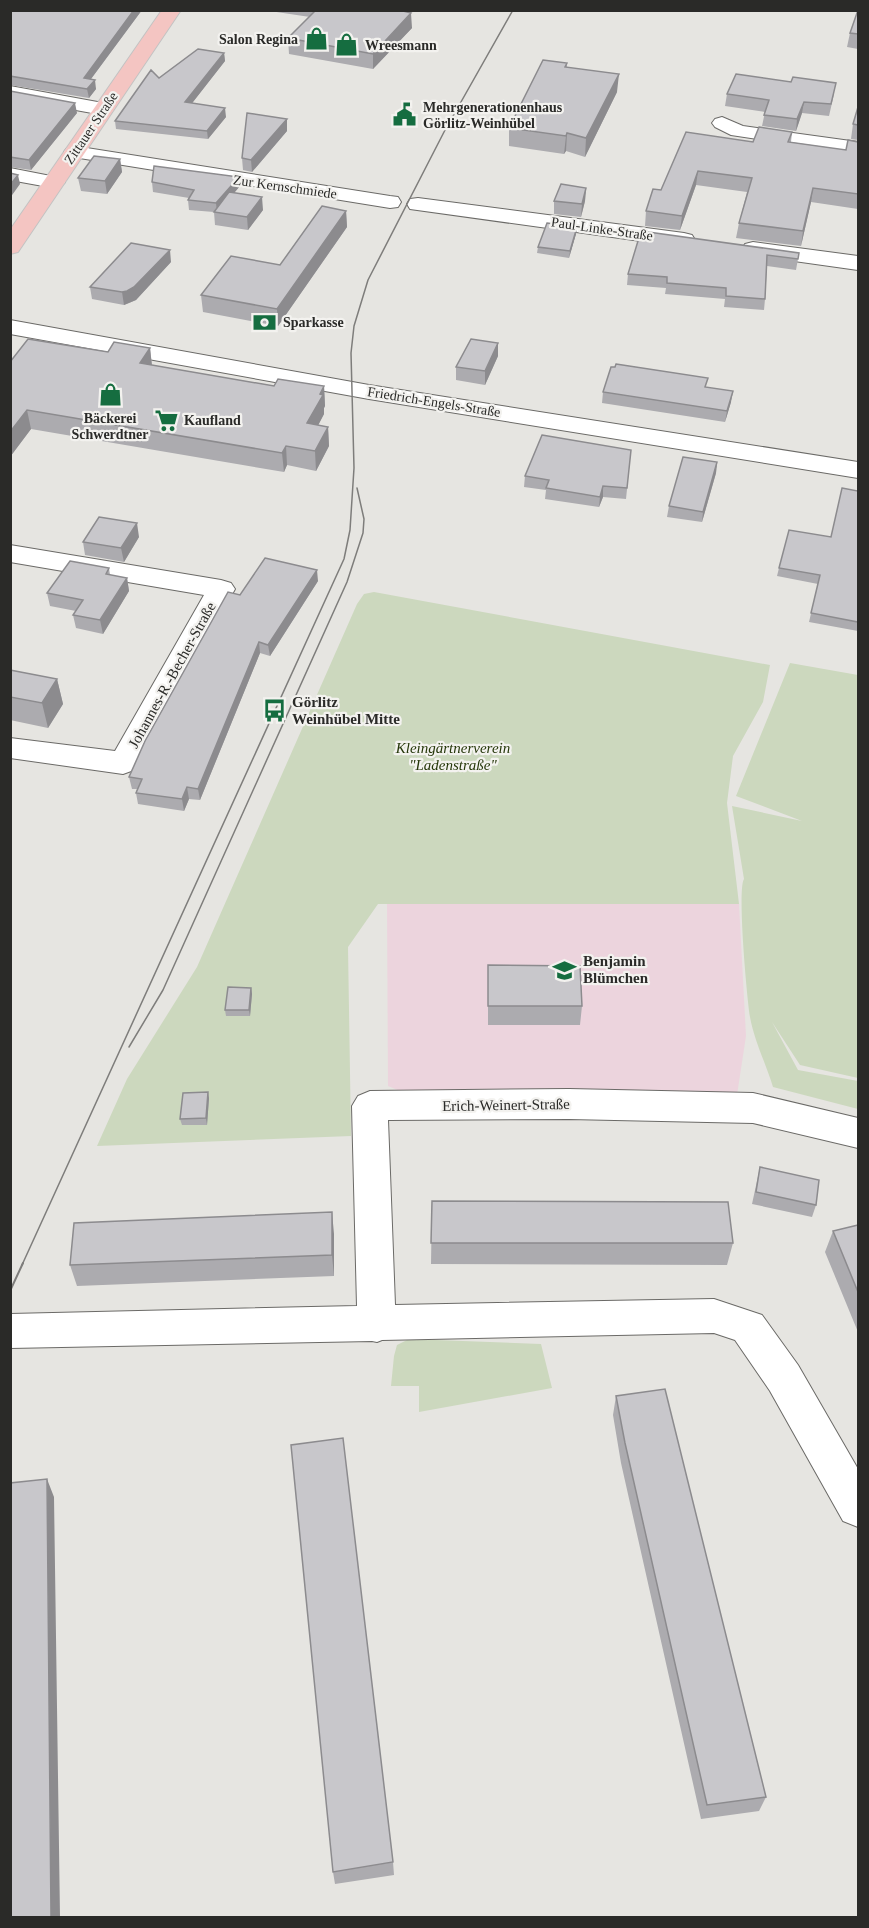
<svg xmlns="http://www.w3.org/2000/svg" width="869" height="1928" viewBox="0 0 869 1928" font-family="'Times New Roman',serif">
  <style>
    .education { fill: #ecd4dd }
    .green { fill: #ccd8be }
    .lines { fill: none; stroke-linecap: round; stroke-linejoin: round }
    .minor-casing { stroke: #6b6a67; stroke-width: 2 }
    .major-casing { stroke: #c3c3c3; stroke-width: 2 }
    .minor { fill: #fff; fill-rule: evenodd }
    .major { fill: #f4c5c2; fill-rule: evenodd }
    .tram-far1 { stroke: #7e7d7b; stroke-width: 1.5 }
    .tram { stroke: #7e7d7b; stroke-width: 2 }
    .wall { fill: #acabaf }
    .shaded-wall { fill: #8c8b8e }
    .building { fill: #c8c7cb; stroke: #8c8b8e; stroke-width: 1.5 }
    .labels { text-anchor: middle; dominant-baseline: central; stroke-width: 4.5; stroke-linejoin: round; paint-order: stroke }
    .far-poi-label { font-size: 14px; font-weight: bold; fill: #2a2a28; stroke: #f3f2ef; text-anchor: start }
    .far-street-label { font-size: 14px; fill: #2a2a28; stroke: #f3f2ef }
    .street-label { font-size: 15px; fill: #2a2a28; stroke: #f3f2ef }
    .poi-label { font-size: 15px; font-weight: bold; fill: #2a2a28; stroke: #f3f2ef; text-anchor: start }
    .park-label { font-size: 15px; font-style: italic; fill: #253709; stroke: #f3f2ef }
  </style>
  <rect width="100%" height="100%" fill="#e6e5e1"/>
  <path class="education" d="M387,904H739L746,1036L737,1095L407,1094L388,1086Z"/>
  <path class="green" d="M374,592L770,665L763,702L733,756L727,803L739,904H378L348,947L351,1136L97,1146L127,1079L197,967L357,604L364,594Z
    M790,663L858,675V1078L800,1065L772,1022L798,1070L858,1081V1109L773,1087C766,1064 754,1040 750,1017C747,999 737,889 744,879L732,806L802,821L736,796Z
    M409,1339L541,1344L552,1388L419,1412V1386H391L394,1356L397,1345Z"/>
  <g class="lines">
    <defs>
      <path id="minor" d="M10,86L103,103L110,105L113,109L110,113L103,115L10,98Z
        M722,117L743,126L858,142V154L731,135L715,127L712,123L715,119Z
        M74,146L390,196L398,197L401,202L398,207L390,208L67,156L64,152L67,148Z
        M10,168L61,178L65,182L61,186L54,188L10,180Z
        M418,198L684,233L692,235L695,240L692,245L684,247L410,209L407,204L410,199Z
        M753,242L858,256V270L745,254L742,249L745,244Z
        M10,320L369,385L858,462V478L369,399L10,334Z
        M10,545L221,580L231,583L235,589L134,770L123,774L10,758V738L115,751L204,595L10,562Z
        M569,1089L753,1093L858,1118V1148L753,1123L569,1119L388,1120L395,1305L714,1299L762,1315L798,1365L858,1469V1527L843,1521L770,1391L735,1340L714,1333L382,1340L377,1342L372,1341L10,1348V1314L357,1306L352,1106L358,1096L370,1091Z"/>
      <path id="major" d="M162,10H181L18,252L10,254V230Z"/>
    </defs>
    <use href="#minor" class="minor-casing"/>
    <use href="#major" class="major-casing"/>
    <use href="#minor" class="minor"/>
    <use href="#major" class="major"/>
    <path class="tram-far1" d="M129,1047L163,990L347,582L363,533L364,519L357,488
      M22,1265L344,559L350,530L354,468L351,353L354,326L368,280L444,132L513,10"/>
    <path class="tram" d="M10,1291L23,1263"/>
  </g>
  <path class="wall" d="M10,10H142L91,79L96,89L89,98L10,85Z
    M263,10H399L412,28L373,69L289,54L288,38L310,17Z
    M858,10V49L847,47L850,33Z
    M224,53L225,61L192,103L226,117L208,139L116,129L115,121L159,78Z
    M567,63V67L617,92L585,157L566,151L564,154L509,146V128Z
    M10,91L77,113L31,170L10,167Z
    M727,94H834L829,116L802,113L796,131L762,126L765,112L725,106Z
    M858,107V140L851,139L853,124Z
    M287,119V131L252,172L243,170L242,158Z
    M792,132L791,142L846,150L858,142V209L811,202L801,246L736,238L739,223L747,192L696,185L680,230L645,226L646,211L661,190L753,142Z
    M120,159L122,172L107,194L81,191L78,178Z
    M239,177L240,186L234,193L263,210L248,230L215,225L214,212L189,210L188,200L189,198L153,192L152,182Z
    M586,188L585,201L581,217L554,214V201Z
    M346,211L347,227L278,326L203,312L201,295L280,265Z
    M577,227L576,234L569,258L537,253L538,247Z
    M641,231L799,253L796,270L767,266L765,299L764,310L724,307L725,299L665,294L666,288L627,285L628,274Z
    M171,262L136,300L129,303L124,305L92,299L90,287Z
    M498,343V356L485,385L456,380V367Z
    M150,348L152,365L274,386H324L325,406L324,408V414L318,425L328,427L329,446L316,471L287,465L284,472L31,429L10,457V362Z
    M707,387L731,402L725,422L602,403L603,392Z
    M631,450L626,499L603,497L599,507L545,499L546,490L524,487L525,476Z
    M717,462L716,473L702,522L667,517L669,506Z
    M858,491V631L809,622L818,584L777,576L779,568L831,537Z
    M139,537L124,562L85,555L83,542Z
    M109,568L110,575L127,578L129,591L103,634L76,628L73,615L76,611L50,606L47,593Z
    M318,581L270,656L260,653L200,800L189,799L184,811L138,804L136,793L137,789H132L129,777L240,595Z
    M10,670L57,679L63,704L48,728L10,720Z
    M488,965L582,1006L580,1025H488Z
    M251,988L252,994L250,1016H226L225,1010Z
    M209,1098L207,1125H182L180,1119Z
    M760,1167L816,1205L812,1217L752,1204Z
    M432,1201L733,1243L727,1265L431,1264Z
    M858,1225V1332L825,1252L833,1231Z
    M334,1234V1276L77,1286L70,1265Z
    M616,1396L766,1797L759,1811L701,1819L621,1463L613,1415Z
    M393,1862L394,1875L335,1884L333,1872Z"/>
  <path class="shaded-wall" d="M134,10H142L85,87L84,78Z
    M411,13L412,28L373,69V54Z
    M224,53L225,61L186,111L185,102Z
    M619,74L617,92L585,157L586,138Z
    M95,80L96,89L89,98L87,89Z
    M804,102L802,113L796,131L797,119Z
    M75,103L77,113L31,170L29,160Z
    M225,108L226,117L208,139L207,131Z
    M287,119V131L252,172L251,160Z
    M567,133L566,151L564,154L566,136Z
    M120,159L122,172L107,194L105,181Z
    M698,171L696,185L680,230L682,216Z
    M18,175L20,184L10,198V185Z
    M239,177L240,186L217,213L216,203Z
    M586,188L585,201L581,217L582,204Z
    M813,188L811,202L801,246L803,231Z
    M262,197L263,210L248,230L247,217Z
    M346,211L347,227L278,326L277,309Z
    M577,227L576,234L569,258L570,251Z
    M170,250L171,262L136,300L124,305L122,292Z
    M498,343V356L485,385V371Z
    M150,348L152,367L140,363Z
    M324,386L325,406L324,408V414L309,443L307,423L320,394Z
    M733,391L731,402L725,422L727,411Z
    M27,410L31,429L10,457V432Z
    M328,427L329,446L316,471L315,451Z
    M286,446L287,465L284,472L282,453Z
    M717,462L716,473L702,522L703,512Z
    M603,486V497L599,507L600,497Z
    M137,523L139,537L124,562L121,548Z
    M317,570L318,581L270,656L268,645Z
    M127,578L129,591L103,634L100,620Z
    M259,642L260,653L200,800L198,789Z
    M57,679L63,704L48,728L42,703Z
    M187,787L189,799L184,811L182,799Z
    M251,988L252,994L250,1016L249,1010Z
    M208,1092L209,1098L207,1125L206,1118Z
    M332,1212L334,1234V1276L332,1255Z
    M47,1479L54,1497L60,1917H51Z"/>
  <path class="building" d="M10,10H134L84,78L95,80L87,89L10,76Z
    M316,10H399L411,13L373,54L288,38Z
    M858,10V34L850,33Z
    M198,49L224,53L185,102L225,108L207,131L115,121L151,70L159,78Z
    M543,60L567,63L565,67L619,74L586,138L567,133L566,136L509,128Z
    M736,74L791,82L793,77L836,83L831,104L804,102L797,119L764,115L769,100L727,94Z
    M10,91L75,103L29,160L10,157Z
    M858,107V125L853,124Z
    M247,113L287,119L251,160L242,158Z
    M759,127L792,132L788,142L846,150L848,140L858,142V194L813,188L803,231L739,223L752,178L698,171L682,216L646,211L653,189L661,190L686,132L753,142Z
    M94,156L120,159L105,181L78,178Z
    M154,166L239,177L216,203L188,200L194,190L152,182Z
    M10,173L18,175L10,185Z
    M561,184L586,188L582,204L554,201Z
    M229,192L262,197L247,217L214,212Z
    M322,206L346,211L277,309L201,295L231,256L280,265Z
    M547,223L577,227L570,251L538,247Z
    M641,231L799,253L798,259L767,255L765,299L726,296V288L667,283V277L628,274Z
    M131,243L170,250L134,287L127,291L122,292L90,287Z
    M28,339L108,352L114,342L150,348L140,363L274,386L278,379L324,386L320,394L323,395L307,423L328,427L315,451L286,446L282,453L27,410L10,432V362Z
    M471,339L498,343L485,371L456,367Z
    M616,364L708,378L705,387L733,391L727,411L603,392L611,367H615Z
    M542,435L631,450L627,488L603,486L600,497L546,488L549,480L525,476Z
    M683,457L717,462L703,512L669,506Z
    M842,488L858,491V622L811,613L820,575L779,568L789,530L831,537Z
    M99,517L137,523L121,548L83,542Z
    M265,558L317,570L268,645L259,642L198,789L187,787L182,799L136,793L142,779L129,777L145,741L228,592L240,595Z
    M70,561L109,568L106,574L127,578L100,620L73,615L83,600L47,593Z
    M10,670L57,679L42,703L10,697Z
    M488,965L580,966L582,1006H488Z
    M228,987L251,988L249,1010H225Z
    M208,1092L206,1118L180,1119L183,1093Z
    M760,1167L819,1180L816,1205L756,1192Z
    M432,1201L728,1202L733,1243H431Z
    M332,1212V1255L70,1265L74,1223Z
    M858,1225V1292L833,1231Z
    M665,1389L766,1797L707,1805L625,1443L616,1396Z
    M343,1438L393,1862L333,1872L291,1445Z
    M47,1479L51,1917H10V1483Z"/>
  <defs>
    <symbol id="shop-bare" viewBox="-9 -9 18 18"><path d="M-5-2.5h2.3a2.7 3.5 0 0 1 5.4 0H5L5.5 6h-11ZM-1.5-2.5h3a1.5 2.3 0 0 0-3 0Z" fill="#156d40" stroke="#f3f2ef" stroke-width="2.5" paint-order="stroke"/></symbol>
    <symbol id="civic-bare" viewBox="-9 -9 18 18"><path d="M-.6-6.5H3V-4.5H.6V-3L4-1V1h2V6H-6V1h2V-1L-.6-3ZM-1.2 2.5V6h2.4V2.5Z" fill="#156d40" stroke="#f3f2ef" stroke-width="2.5" paint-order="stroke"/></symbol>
    <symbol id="bank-bare" viewBox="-9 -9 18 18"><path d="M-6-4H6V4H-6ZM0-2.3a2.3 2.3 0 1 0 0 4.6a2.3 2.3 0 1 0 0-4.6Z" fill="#156d40" stroke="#f3f2ef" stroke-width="2.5" paint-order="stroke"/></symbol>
    <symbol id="supermarket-bare" viewBox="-9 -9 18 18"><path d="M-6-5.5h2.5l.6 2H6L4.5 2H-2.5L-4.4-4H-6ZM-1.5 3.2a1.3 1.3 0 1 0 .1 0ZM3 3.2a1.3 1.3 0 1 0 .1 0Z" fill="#156d40" stroke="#f3f2ef" stroke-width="2.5" paint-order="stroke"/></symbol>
    <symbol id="bus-bare" viewBox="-9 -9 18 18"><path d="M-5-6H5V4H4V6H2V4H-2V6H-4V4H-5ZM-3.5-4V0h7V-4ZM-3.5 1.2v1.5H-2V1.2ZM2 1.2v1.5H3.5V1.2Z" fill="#156d40" stroke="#f3f2ef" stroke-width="2.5" paint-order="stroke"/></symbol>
    <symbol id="school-bare" viewBox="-9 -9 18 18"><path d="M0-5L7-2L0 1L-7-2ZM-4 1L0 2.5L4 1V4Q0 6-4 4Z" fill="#156d40" stroke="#f3f2ef" stroke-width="2.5" paint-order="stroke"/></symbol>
  </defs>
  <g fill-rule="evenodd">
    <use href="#shop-bare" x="300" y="22" width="33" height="33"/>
    <use href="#shop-bare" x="330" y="28" width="33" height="33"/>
    <use href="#civic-bare" x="388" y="98" width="33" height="33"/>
    <use href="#bank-bare" x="248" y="306" width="33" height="33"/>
    <use href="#shop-bare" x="94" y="378" width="33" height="33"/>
    <use href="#supermarket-bare" x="150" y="404" width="33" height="33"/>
    <use href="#bus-bare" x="258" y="694" width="33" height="33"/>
    <use href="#school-bare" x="548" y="954" width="33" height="33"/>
  </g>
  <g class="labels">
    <g class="far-poi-label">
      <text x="298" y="39" text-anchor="end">Salon Regina</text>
      <text x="365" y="45">Wreesmann</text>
      <text x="423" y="107">Mehrgenerationenhaus<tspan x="423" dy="16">Görlitz-Weinhübel</tspan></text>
      <text x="283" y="322">Sparkasse</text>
      <text x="110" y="418" text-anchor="middle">Bäckerei<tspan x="110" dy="16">Schwerdtner</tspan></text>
      <text x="184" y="420">Kaufland</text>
    </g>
    <g class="far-street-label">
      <text transform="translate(91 128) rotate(-56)">Zittauer Straße</text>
      <text transform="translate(285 187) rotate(8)">Zur Kernschmiede</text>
      <text transform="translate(602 229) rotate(8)">Paul-Linke-Straße</text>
      <text transform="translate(434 402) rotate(9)">Friedrich-Engels-Straße</text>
    </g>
    <g class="street-label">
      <text transform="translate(172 675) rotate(-61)">Johannes-R.-Becher-Straße</text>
      <text transform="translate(506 1105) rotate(-1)">Erich-Weinert-Straße</text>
    </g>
    <g class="poi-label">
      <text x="292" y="702">Görlitz<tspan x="292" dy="17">Weinhübel Mitte</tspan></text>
      <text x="583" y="961">Benjamin<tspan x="583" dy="17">Blümchen</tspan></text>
    </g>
    <g class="park-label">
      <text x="453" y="748">Kleingärtnerverein<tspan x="453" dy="17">"Ladenstraße"</tspan></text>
    </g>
  </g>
  <rect width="869" height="1928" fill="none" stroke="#2a2a28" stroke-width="24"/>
</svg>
